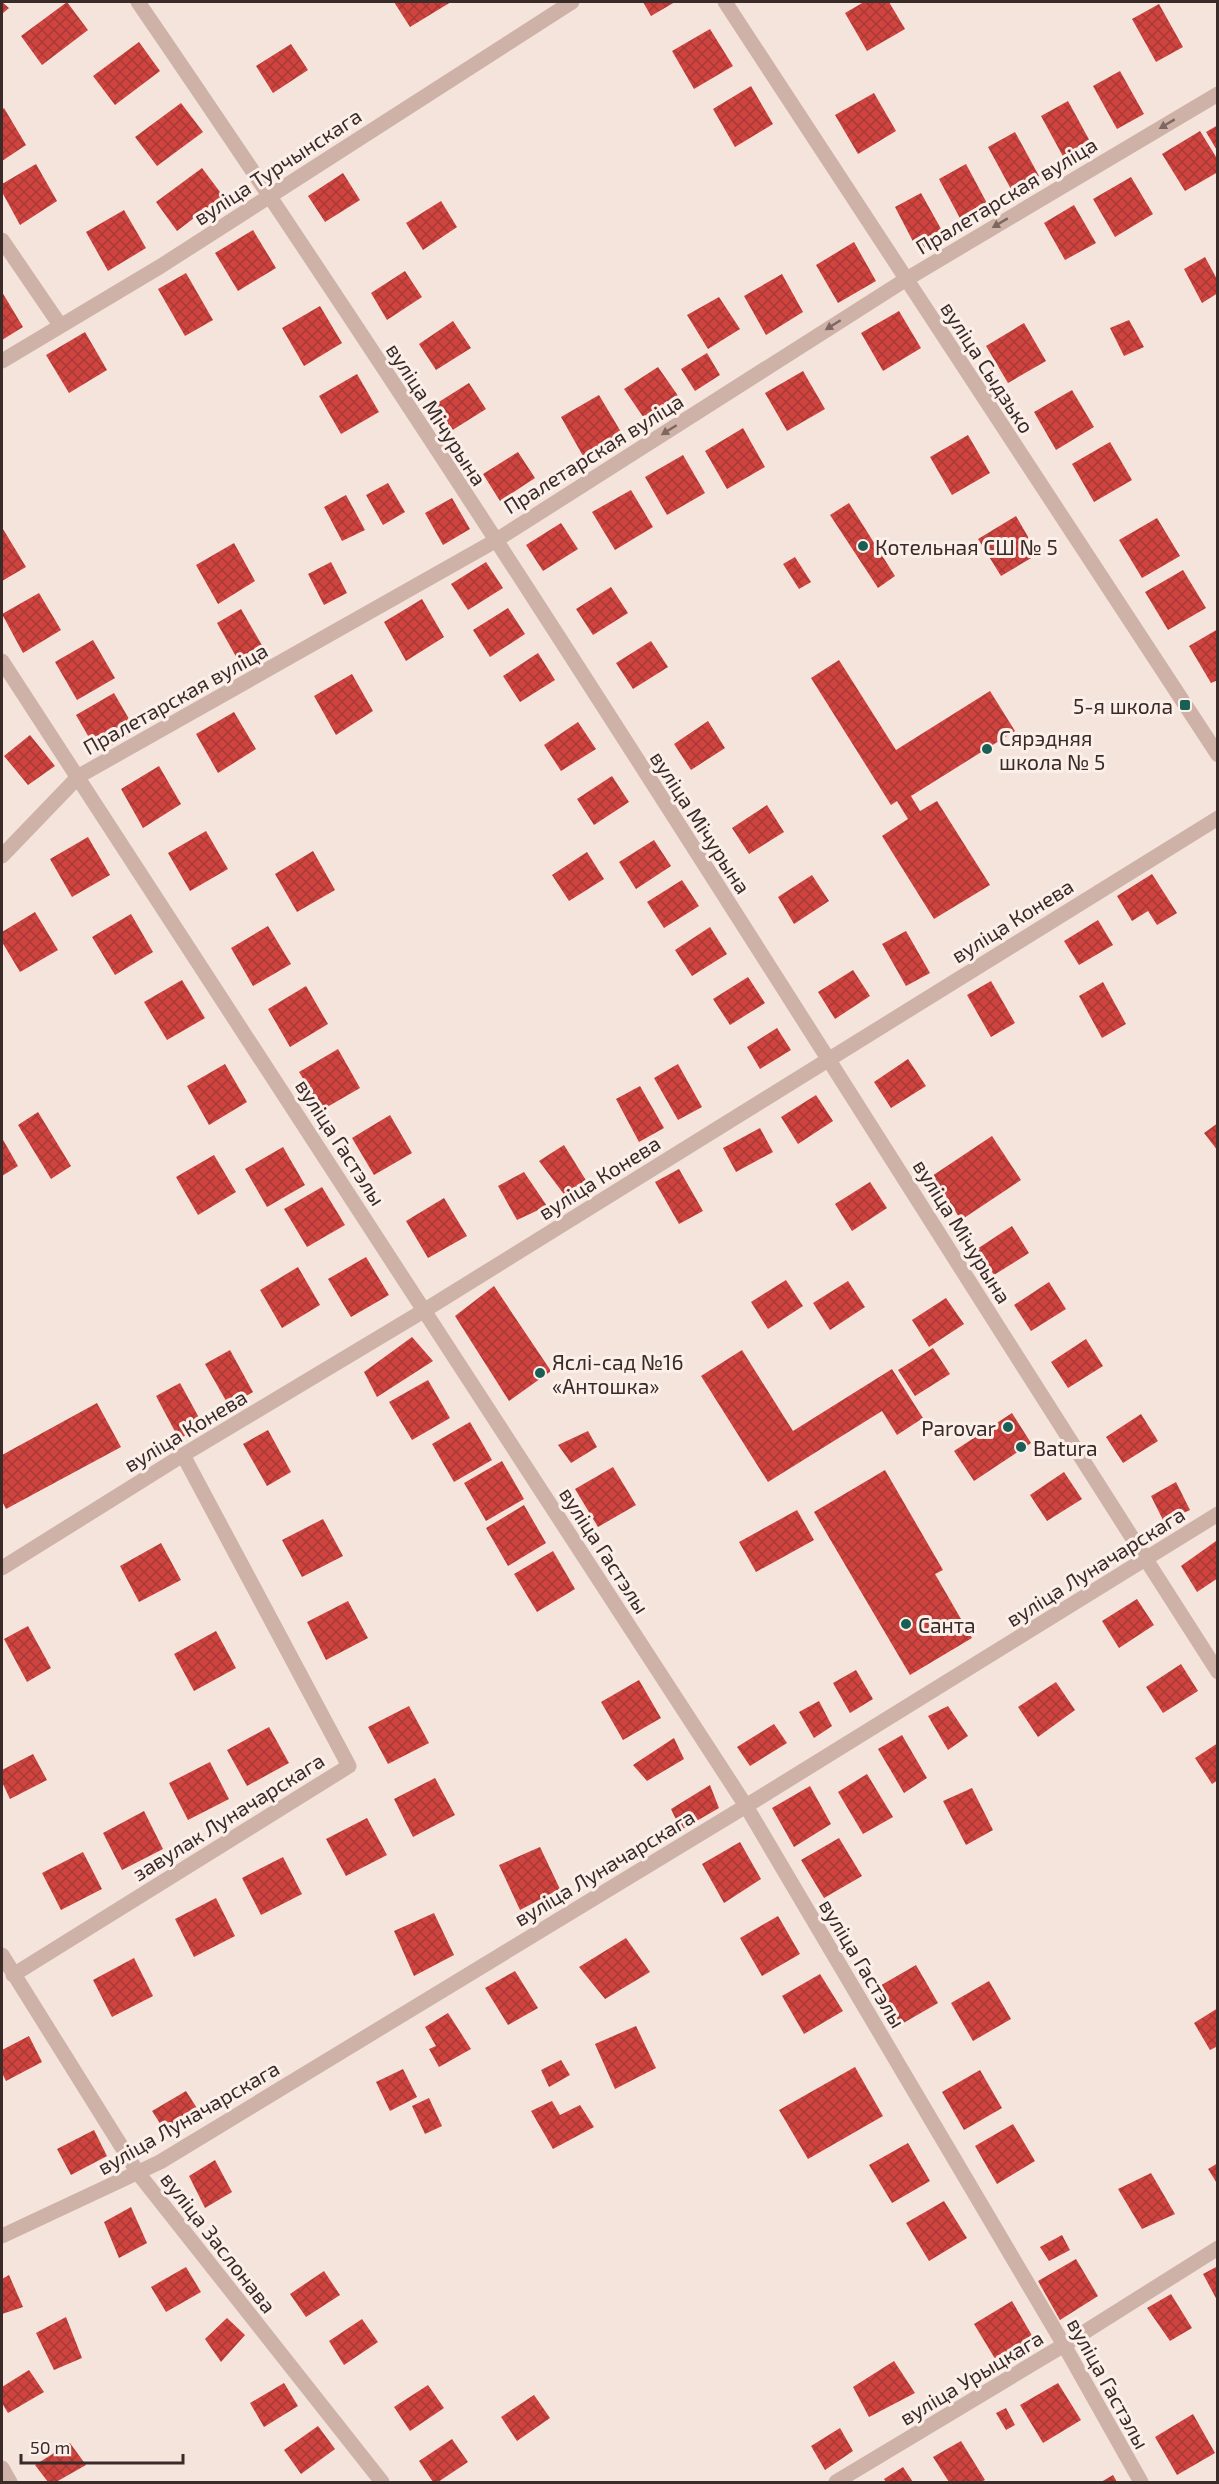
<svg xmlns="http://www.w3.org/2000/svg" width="1219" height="2484" viewBox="0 0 1219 2484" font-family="'Exo 2',sans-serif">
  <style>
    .building { fill: url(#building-cross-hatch) }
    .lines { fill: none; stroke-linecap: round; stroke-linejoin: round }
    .minor { stroke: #ceb1a7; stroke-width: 15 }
    .oneway { fill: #7d6761 }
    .poi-dot { fill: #1a5f55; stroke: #fbefe9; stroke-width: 2 }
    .labels { text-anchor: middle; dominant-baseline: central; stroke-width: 6; stroke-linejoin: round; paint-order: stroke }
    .street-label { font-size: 21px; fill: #3a2a28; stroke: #fbefe9 }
    .poi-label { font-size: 21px; fill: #3a2a28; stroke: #fbefe9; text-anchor: start }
  </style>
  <defs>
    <pattern id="building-cross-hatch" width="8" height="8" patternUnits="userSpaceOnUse" patternTransform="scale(1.5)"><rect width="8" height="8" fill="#cf443f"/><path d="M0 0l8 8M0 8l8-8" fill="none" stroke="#a93935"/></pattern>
  </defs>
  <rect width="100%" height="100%" fill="#f4e4dc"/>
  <path class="building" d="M2,2L9,8L2,14Z
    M67,2L88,30L42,65L21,36Z
    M394,2H451L410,27Z
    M643,2H675L651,16Z
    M864,2H889L905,29L867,51L845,13Z
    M1159,4L1183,47L1156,62L1132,19Z
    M710,29L733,66L694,89L672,51Z
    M139,42L160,71L115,105L93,76Z
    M291,44L308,70L273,93L256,66Z
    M1120,71L1144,114L1117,129L1093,86Z
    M751,86L773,124L735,147L713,109Z
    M874,93L896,131L858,154L835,115Z
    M1068,101L1092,145L1065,160L1041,116Z
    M181,103L203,132L157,166L135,137Z
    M4,108L26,145L2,161V110Z
    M1218,125V152L1206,132Z
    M1200,131L1218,160V172L1185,191L1162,154Z
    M1015,132L1039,176L1012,191L988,147Z
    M36,164L57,201L20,225L2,192V184Z
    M966,164L989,207L962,222L939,179Z
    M202,168L223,196L177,231L156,202Z
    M343,173L360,200L325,222L308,196Z
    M1131,177L1153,214L1115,237L1093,199Z
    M921,193L945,236L918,251L895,207Z
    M441,201L457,227L423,250L406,223Z
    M1074,205L1096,243L1065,260L1044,223Z
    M124,210L146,248L108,271L86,232Z
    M253,230L276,268L238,291L215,253Z
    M854,242L876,281L838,303L816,265Z
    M1205,257L1218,281V293L1202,303L1184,269Z
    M405,271L422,297L387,320L371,293Z
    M186,273L213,320L185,336L158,289Z
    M782,274L803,312L766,335L744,296Z
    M2,292L23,327L2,340Z
    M719,297L740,329L708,349L687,315Z
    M320,306L342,343L304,366L282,328Z
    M899,311L921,348L883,371L861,333Z
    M1129,320L1144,347L1124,356L1110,328Z
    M453,321L471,348L436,370L419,344Z
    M1024,323L1046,361L1008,383L986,346Z
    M85,332L107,370L69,393L46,355Z
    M707,353L720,375L695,391L681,369Z
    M658,367L681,400L648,424L624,389Z
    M803,371L825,409L787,431L765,393Z
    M357,374L379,412L341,434L319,396Z
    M469,383L486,409L451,431L434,405Z
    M1072,390L1094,427L1056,450L1034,412Z
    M599,395L621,432L583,456L561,417Z
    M743,428L765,467L727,489L705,451Z
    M968,435L990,473L952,495L930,457Z
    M1110,442L1132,480L1094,502L1072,464Z
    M518,452L535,478L500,501L483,474Z
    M683,455L705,493L667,515L645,477Z
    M388,483L405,512L383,525L366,495Z
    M631,490L653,527L615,550L592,512Z
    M346,495L365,530L342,541L324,507Z
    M452,498L470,529L443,545L425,513Z
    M849,503L895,576L878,588L830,515Z
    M1016,516L1038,554L1001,576L978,539Z
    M1157,518L1180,556L1142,578L1119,540Z
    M561,523L578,549L543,571L526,545Z
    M3,529L26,567L2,581V530Z
    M234,543L255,581L218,604L196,565Z
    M795,557L811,582L799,589L783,564Z
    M331,562L347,593L324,605L308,574Z
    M486,562L503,588L468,610L451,584Z
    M1183,570L1206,608L1168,630L1145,592Z
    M611,587L628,613L593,635L576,609Z
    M39,593L61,630L23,653L2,614Z
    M422,599L444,637L406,661L384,622Z
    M508,608L525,634L490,657L473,630Z
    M241,609L263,647L238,660L217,623Z
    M1218,629V680L1211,683L1189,646Z
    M93,640L115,678L77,700L55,662Z
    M651,641L668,667L633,689L616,663Z
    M538,653L555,680L520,702L503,676Z
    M839,660L896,750L990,691L1015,731L911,796L920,811L937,801L990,885L934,919L882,836L908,819L897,801L891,805L811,678Z
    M352,674L373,711L336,735L314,696Z
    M114,693L136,731L98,753L76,715Z
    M234,712L256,749L218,773L196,734Z
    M708,721L725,748L691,770L674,744Z
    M578,722L596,749L561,771L544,745Z
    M30,735L55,766L28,785L4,756Z
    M159,766L181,804L143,828L121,789Z
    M612,776L629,802L594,825L577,799Z
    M767,805L784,832L749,854L732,828Z
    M206,831L228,869L190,891L168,853Z
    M88,837L110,875L72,897L50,859Z
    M654,840L671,866L636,889L619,862Z
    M313,851L335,890L297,912L275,874Z
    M587,852L604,879L569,901L552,875Z
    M1152,874L1177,913L1157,925L1148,911L1132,921L1117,896Z
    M812,875L829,901L794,924L778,897Z
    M682,880L699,906L664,928L647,902Z
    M35,912L58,950L20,972L2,942V932Z
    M131,914L153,952L115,975L92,937Z
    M1098,920L1113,945L1079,965L1064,941Z
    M268,926L291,964L253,986L231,948Z
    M710,927L727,954L692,976L675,950Z
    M906,931L930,973L906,986L882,944Z
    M853,970L870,996L835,1019L818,992Z
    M748,977L765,1003L730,1025L713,999Z
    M182,980L205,1018L167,1040L144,1002Z
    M991,981L1015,1023L991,1037L967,995Z
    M1103,982L1126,1024L1102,1038L1079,996Z
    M306,986L328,1024L290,1047L268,1009Z
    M777,1028L791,1050L760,1069L747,1047Z
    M338,1049L360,1088L322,1110L299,1072Z
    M908,1059L926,1086L891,1108L874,1082Z
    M225,1064L247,1102L209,1125L187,1086Z
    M678,1064L702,1107L678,1120L654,1078Z
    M640,1086L664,1128L639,1142L616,1099Z
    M816,1095L833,1121L798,1144L781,1117Z
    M38,1112L71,1166L51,1179L18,1125Z
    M390,1115L412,1153L374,1175L352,1138Z
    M1218,1123V1151L1204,1133Z
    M760,1128L773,1152L736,1172L723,1148Z
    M992,1136L1021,1180L961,1220L932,1176Z
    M2,1138L18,1166L2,1176Z
    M564,1145L587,1182L566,1197L539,1161Z
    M283,1147L305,1185L267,1207L245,1169Z
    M214,1155L236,1192L198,1215L176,1177Z
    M679,1169L703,1211L679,1224L655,1182Z
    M524,1172L547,1206L517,1220L498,1186Z
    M870,1182L887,1208L852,1231L835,1204Z
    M322,1187L345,1225L307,1247L284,1209Z
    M444,1198L467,1236L428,1258L406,1221Z
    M1012,1226L1029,1253L994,1275L977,1249Z
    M366,1257L389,1295L351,1317L328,1279Z
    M298,1267L320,1305L282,1328L260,1290Z
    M786,1280L803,1306L768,1329L751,1302Z
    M848,1281L865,1307L830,1330L813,1303Z
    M1049,1282L1066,1309L1031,1331L1014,1305Z
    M494,1286L551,1371L509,1401L455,1316Z
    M946,1298L964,1324L929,1347L912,1320Z
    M412,1337L433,1361L377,1397L364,1372Z
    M1086,1339L1103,1366L1068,1388L1051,1362Z
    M933,1348L950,1374L915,1396L898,1370Z
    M230,1350L253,1392L229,1406L205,1364Z
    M742,1350L793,1431L892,1369L923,1418L897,1435L882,1411L768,1482L701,1376Z
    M428,1380L450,1418L412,1440L389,1402Z
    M180,1383L203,1425L179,1439L156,1396Z
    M97,1403L121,1447L6,1509L2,1501V1455Z
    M1012,1413L1031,1443L974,1481L954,1451Z
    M1141,1414L1158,1441L1123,1463L1106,1437Z
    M470,1422L492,1460L454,1482L432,1444Z
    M268,1430L291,1472L267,1486L243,1444Z
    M588,1431L597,1447L571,1463L558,1445Z
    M502,1461L524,1499L486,1521L464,1483Z
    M613,1467L636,1505L598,1527L575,1489Z
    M885,1470L943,1570L935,1574L972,1638L910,1675L814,1512Z
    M1064,1472L1082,1499L1047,1521L1030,1495Z
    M1176,1482L1190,1510L1164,1522L1151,1496Z
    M524,1505L546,1543L508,1566L486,1528Z
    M797,1510L814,1540L756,1572L739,1542Z
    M323,1519L343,1556L302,1577L282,1540Z
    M1216,1541L1218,1578L1197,1592L1181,1566Z
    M161,1543L181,1580L139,1602L120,1566Z
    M553,1551L575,1589L537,1612L514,1574Z
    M1137,1599L1154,1625L1119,1648L1102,1621Z
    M348,1601L368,1638L326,1660L307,1622Z
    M28,1626L51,1668L27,1682L4,1639Z
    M216,1631L236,1668L194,1691L174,1654Z
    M1181,1664L1198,1691L1163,1713L1146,1687Z
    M856,1670L873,1699L850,1713L833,1683Z
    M639,1680L661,1718L623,1740L601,1702Z
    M1056,1682L1075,1710L1038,1737L1018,1707Z
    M819,1701L832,1726L814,1738L799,1712Z
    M409,1706L429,1743L388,1764L368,1727Z
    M948,1706L968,1736L948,1750L928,1716Z
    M774,1724L787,1743L750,1766L737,1747Z
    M269,1727L289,1763L247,1786L227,1750Z
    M902,1735L927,1778L904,1793L878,1749Z
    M674,1738L684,1759L647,1781L633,1765Z
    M1218,1743V1780L1212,1784L1195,1758Z
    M33,1754L47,1780L10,1799L2,1782V1770Z
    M210,1762L229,1799L188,1820L169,1783Z
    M867,1774L893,1817L863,1834L838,1792Z
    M435,1778L455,1815L413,1837L394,1799Z
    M710,1785L719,1808L681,1830L671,1809Z
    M810,1786L831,1824L794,1847L772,1808Z
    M972,1788L993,1830L966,1845L943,1801Z
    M144,1811L163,1849L122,1870L103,1833Z
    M367,1818L387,1855L346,1876L326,1839Z
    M839,1838L862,1876L824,1898L801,1860Z
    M740,1842L761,1879L724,1903L702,1864Z
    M540,1847L560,1889L520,1910L499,1865Z
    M83,1852L102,1889L61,1910L42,1873Z
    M283,1857L302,1894L261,1915L242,1878Z
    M216,1898L235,1936L194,1957L175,1919Z
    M434,1913L454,1955L414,1976L394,1931Z
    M778,1916L800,1954L762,1976L740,1938Z
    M626,1938L650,1972L605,1999L579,1967Z
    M134,1958L153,1996L112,2017L93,1980Z
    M916,1965L938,2003L900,2025L878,1987Z
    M515,1971L538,2008L508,2025L485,1988Z
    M820,1974L843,2011L804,2034L782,1996Z
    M989,1981L1011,2019L973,2041L951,2003Z
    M1218,2008V2046L1210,2050L1194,2023Z
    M448,2013L471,2049L439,2067L429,2049L436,2046L425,2027Z
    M636,2026L656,2068L615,2089L595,2044Z
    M29,2036L42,2062L6,2081L2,2073V2050Z
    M561,2060L570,2075L549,2087L541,2070Z
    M855,2067L883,2116L808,2159L779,2110Z
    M403,2069L417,2097L390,2111L376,2082Z
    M980,2070L1002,2108L964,2130L942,2092Z
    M186,2091L202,2116L168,2136L152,2111Z
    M429,2098L442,2126L425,2134L412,2106Z
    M552,2101L560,2115L580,2105L594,2127L553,2149L531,2111Z
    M1013,2124L1035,2161L997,2184L975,2146Z
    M94,2130L107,2156L71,2175L57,2149Z
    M908,2143L930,2181L892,2203L869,2165Z
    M215,2160L232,2192L205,2208L189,2176Z
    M1218,2163V2185L1208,2169Z
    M1151,2173L1175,2214L1142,2229L1118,2189Z
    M944,2201L967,2238L929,2261L906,2223Z
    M131,2207L147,2243L119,2258L104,2222Z
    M1062,2235L1070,2250L1049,2261L1040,2247Z
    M1076,2259L1098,2296L1060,2320L1038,2281Z
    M1218,2266V2302L1203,2274Z
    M186,2267L201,2292L166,2312L151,2287Z
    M324,2271L340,2295L306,2317L290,2294Z
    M9,2275L23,2307L2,2314V2279Z
    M1171,2294L1192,2328L1170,2341L1147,2308Z
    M1012,2301L1034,2339L997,2362L974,2324Z
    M66,2317L82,2358L54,2370L36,2333Z
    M227,2318L245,2335L221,2362L205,2339Z
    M362,2319L378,2342L344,2365L329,2341Z
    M894,2361L915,2393L869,2417L853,2387Z
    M29,2370L44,2392L8,2413L2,2403V2387Z
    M284,2383L298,2406L264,2427L250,2403Z
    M1058,2383L1081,2420L1043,2443L1020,2405Z
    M428,2385L444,2408L410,2431L394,2407Z
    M534,2395L550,2418L517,2441L501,2417Z
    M1006,2408L1015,2425L1006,2430L996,2413Z
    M1193,2414L1215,2453L1177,2475L1155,2437Z
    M318,2426L335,2449L301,2474L284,2450Z
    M840,2428L853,2451L825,2470L811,2446Z
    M452,2439L468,2462L438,2482H433L419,2461Z
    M961,2441L985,2480L981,2482H949L933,2457Z
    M70,2443L86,2465L56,2482H48L35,2465Z
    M903,2467L913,2482H886L884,2479Z
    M1113,2475L1117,2482H1101Z"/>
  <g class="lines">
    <path class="minor" d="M138,2C513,549 860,1114 1218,1672
      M725,2L1218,755
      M2,240L60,325
      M2,361L161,266L572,2
      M2,661L746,1806L1064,2345L1141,2482
      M2,856L79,776L495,541L905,280L1218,94
      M2,1568L183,1455L425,1310L1218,818
      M2,1955L138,2173L382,2482
      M13,1975L349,1766L183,1455
      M2,2236L160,2162L746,1806L1218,1514
      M2,2468L10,2482
      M836,2482L1064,2345L1218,2248"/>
  </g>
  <defs><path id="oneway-solid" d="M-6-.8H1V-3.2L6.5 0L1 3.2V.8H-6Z" transform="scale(1.5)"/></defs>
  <g class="oneway">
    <use href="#oneway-solid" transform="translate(1167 124) rotate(149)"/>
    <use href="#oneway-solid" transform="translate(1000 223) rotate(149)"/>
    <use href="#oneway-solid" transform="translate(833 325) rotate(148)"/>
    <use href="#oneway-solid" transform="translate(669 430) rotate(148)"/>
  </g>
  <g class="poi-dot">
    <circle cx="863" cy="546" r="6"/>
    <rect x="1179" y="699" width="12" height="12" rx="3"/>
    <circle cx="987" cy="749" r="6"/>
    <circle cx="540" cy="1373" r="6"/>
    <circle cx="1008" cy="1427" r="6"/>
    <circle cx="1021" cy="1447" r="6"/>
    <circle cx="906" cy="1624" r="6"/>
  </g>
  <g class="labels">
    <g class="street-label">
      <text transform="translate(277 166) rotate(-33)">вуліца Турчынскага</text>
      <text transform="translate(1006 195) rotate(-31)">Пралетарская вуліца</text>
      <text transform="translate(988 367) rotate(57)">вуліца Сыдзько</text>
      <text transform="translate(437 414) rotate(57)">вуліца Мічурына</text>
      <text transform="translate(593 453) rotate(-32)">Пралетарская вуліца</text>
      <text transform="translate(175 698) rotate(-29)">Пралетарская вуліца</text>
      <text transform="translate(701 822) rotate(57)">вуліца Мічурына</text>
      <text transform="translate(1012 920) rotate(-32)">вуліца Конева</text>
      <text transform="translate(341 1142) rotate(57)">вуліца Гастэлы</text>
      <text transform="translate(599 1177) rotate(-32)">вуліца Конева</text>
      <text transform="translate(963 1231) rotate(58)">вуліца Мічурына</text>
      <text transform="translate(185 1430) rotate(-31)">вуліца Конева</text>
      <text transform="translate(605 1550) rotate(57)">вуліца Гастэлы</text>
      <text transform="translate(1095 1566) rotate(-32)">вуліца Луначарскага</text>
      <text transform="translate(228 1816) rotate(-32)">завулак Луначарскага</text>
      <text transform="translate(604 1867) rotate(-31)">вуліца Луначарскага</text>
      <text transform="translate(863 1963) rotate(59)">вуліца Гастэлы</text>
      <text transform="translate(188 2117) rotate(-30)">вуліца Луначарскага</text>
      <text transform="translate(219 2242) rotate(52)">вуліца Заслонава</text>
      <text transform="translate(971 2377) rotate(-31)">вуліца Урыцкага</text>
      <text transform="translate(1109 2383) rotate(61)">вуліца Гастэлы</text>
    </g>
    <g class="poi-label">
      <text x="875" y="546">Котельная СШ № 5</text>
      <text x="1173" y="705" text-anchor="end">5-я школа</text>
      <text x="999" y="737">Сярэдняя<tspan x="999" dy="24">школа № 5</tspan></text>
      <text x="552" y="1361">Яслі-сад №16<tspan x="552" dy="24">«Антошка»</tspan></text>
      <text x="996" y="1427" text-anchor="end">Parovar</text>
      <text x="1033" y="1447">Batura</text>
      <text x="918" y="1624">Санта</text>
    </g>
  </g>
  <rect width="1219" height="2484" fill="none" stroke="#3a2a28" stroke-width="6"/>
  <path d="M21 2454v9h162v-9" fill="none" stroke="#3a2a28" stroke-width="3"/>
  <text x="30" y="2454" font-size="18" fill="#3a2a28" stroke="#fbefe9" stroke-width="4.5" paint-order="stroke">50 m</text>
</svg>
